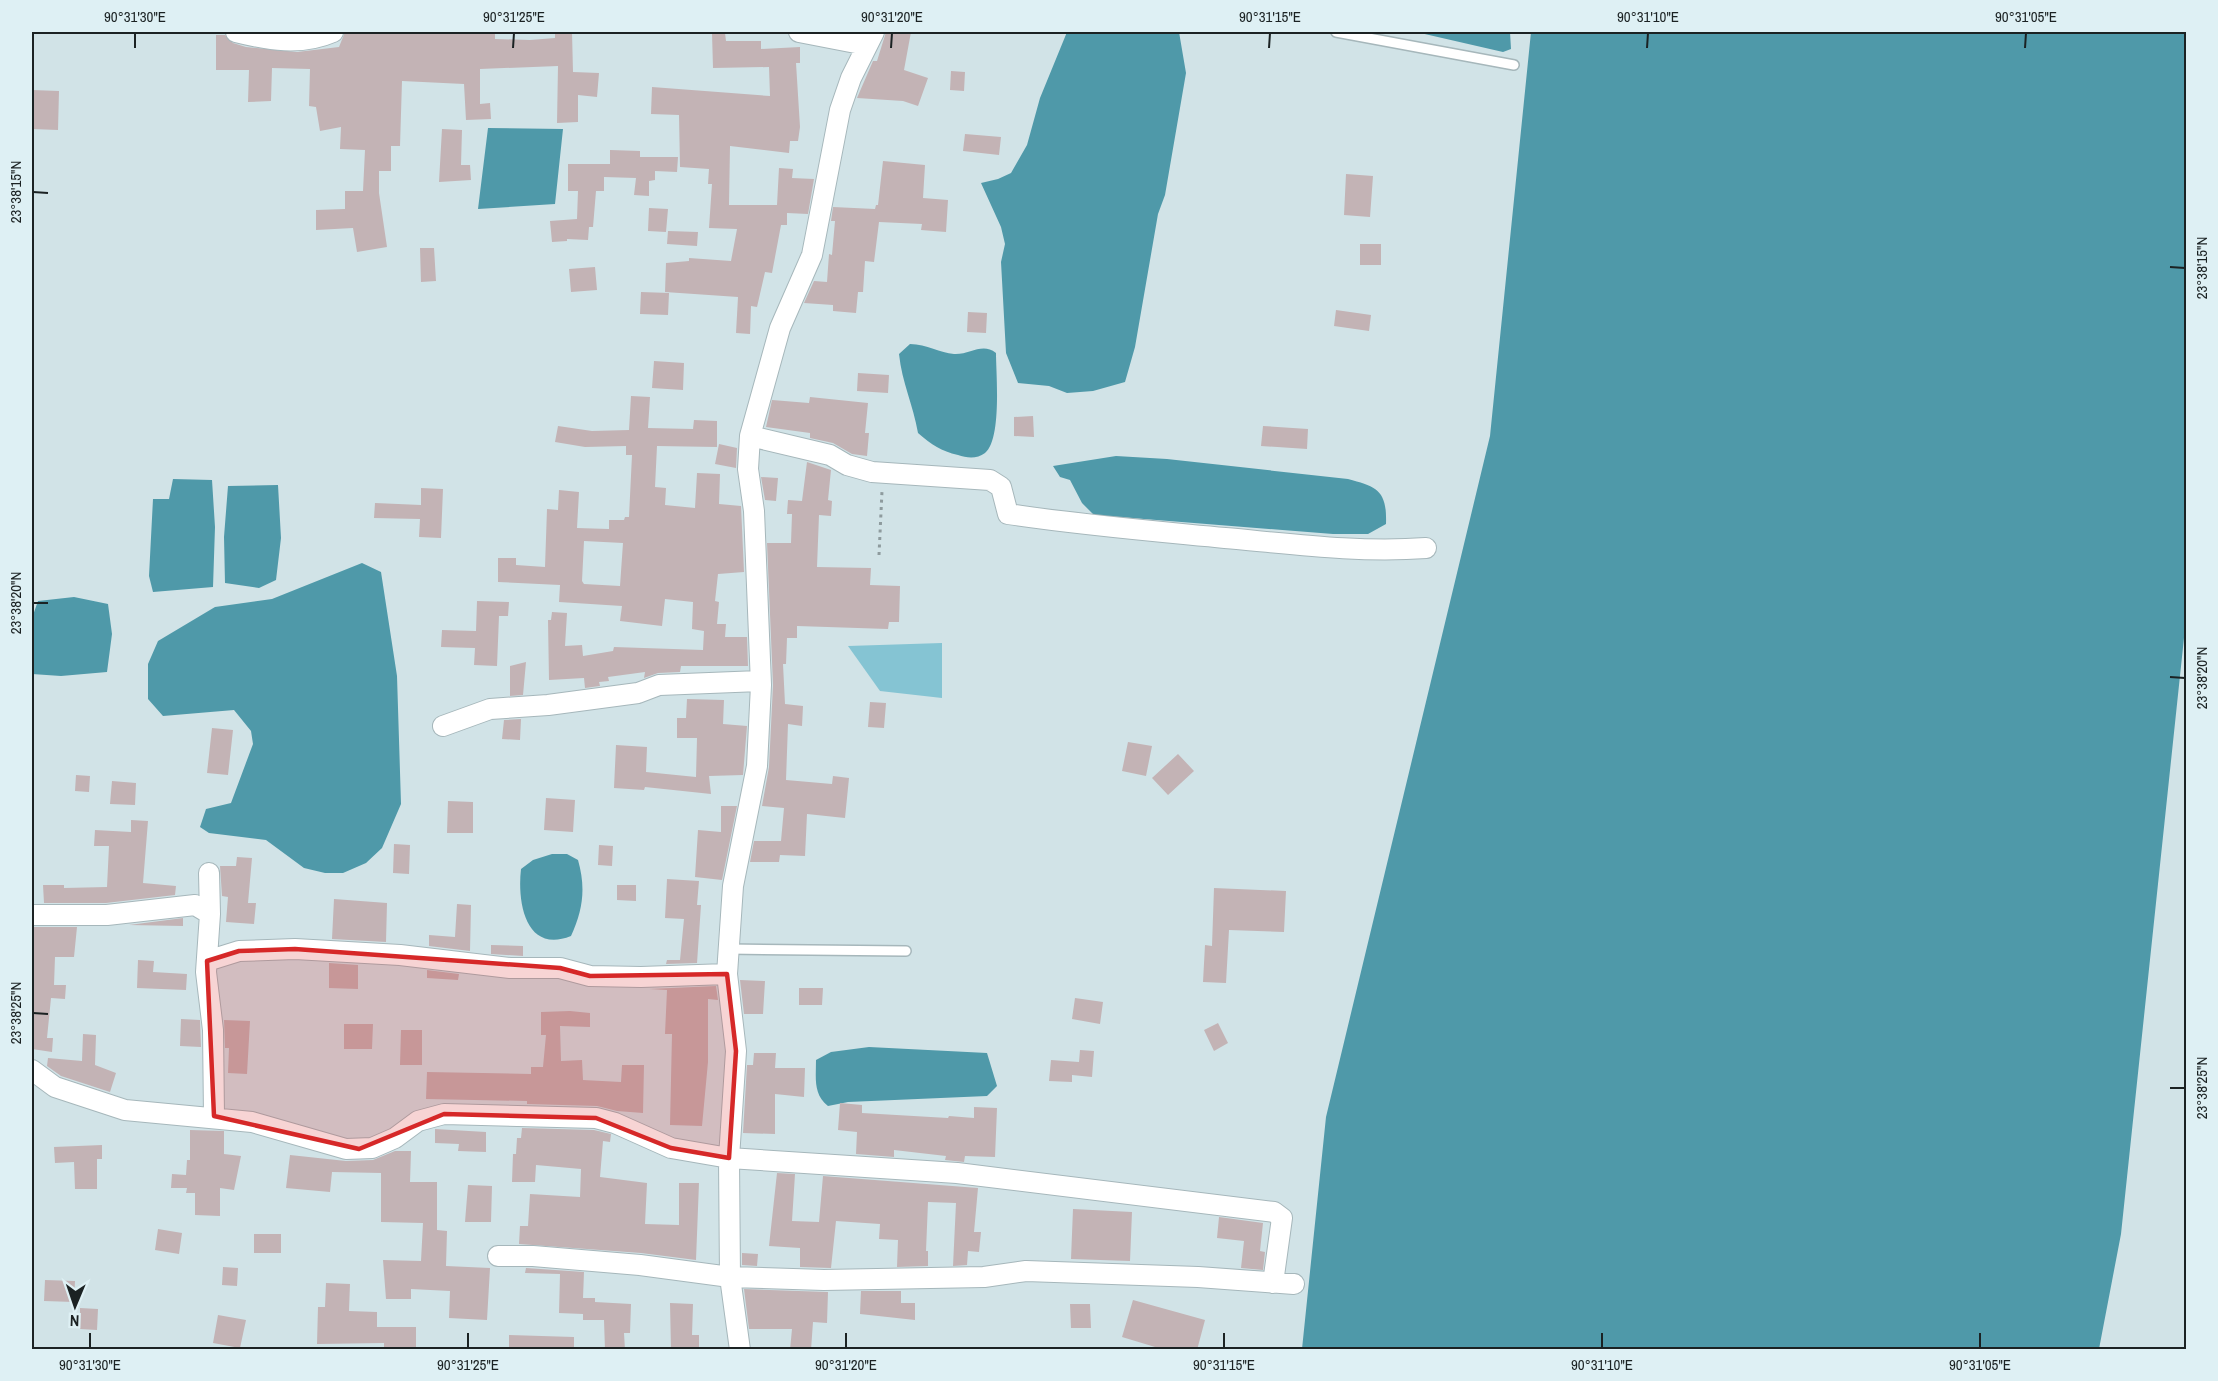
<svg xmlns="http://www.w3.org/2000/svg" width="2218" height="1381" viewBox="0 0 2218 1381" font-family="'Archivo Narrow',sans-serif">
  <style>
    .green { fill: #85c4d3 }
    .water { fill: #4f99a9 }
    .building { fill: #c3b3b5; fill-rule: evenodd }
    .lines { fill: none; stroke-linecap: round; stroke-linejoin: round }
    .service-casing { stroke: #a6b7bb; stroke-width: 12 }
    .minor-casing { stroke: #a6b7bb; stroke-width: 22 }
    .path { stroke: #8e9b9e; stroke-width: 3; stroke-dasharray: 3 4.5; stroke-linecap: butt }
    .service { stroke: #fff; stroke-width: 9 }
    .minor { stroke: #fff; stroke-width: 20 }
    .marked { fill: #d62828; fill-opacity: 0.2; stroke: #d62828; stroke-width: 4.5; stroke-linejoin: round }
    .ticks { fill: none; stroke: #1b2223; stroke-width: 2 }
    .neatline { fill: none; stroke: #1b2223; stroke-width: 2 }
    .ticks-label { font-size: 15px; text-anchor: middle; fill: #1b2223 }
  </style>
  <rect width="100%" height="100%" fill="#d1e3e7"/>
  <path class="green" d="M942,643V698L880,691L848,646Z"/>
  <path class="water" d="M1067,32H1179L1186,73L1165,195L1158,214L1135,347L1125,382L1093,391L1067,393L1049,386L1018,383L1006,353L1001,262L1005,244L1001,227L981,183L998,179L1011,173L1027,145L1040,98Z
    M1416,32H1510L1511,49L1503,52Z
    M1531,32H2186V619L2121,1234L2099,1349H1302L1326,1117L1490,436Z
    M488,128L563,129L555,204L478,209Z
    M910,344C927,344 940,353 954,354C970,355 982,342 996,353C996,374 1002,439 985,453C977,459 967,458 958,455C941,451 932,445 918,433C913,404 902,383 899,354Z
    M1116,456L1167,459L1348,479C1378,487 1387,491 1386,524L1368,534H1333L1094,515L1082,503L1070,480L1060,477L1053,466Z
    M173,479L212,480L215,527L213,587L153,592L149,576L153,499H169Z
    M278,485L281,538L276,580L259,588L225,583L224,537L228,486Z
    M362,563L381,572L397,676L401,804L382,848L366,863L343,873H325L304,868L266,840L209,833L200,827L206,809L231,803L253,744L251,731L234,710L163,716L148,699V664L158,641L215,607L272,599Z
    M74,597L108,604L112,634L107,672L61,676L32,674V618L38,601Z
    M552,854H567L578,860C586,888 583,910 571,936C526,954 517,903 521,869L533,860Z
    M869,1047L987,1053L997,1086L987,1096L848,1102L828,1106C813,1094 816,1078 816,1060L831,1052Z"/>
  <path class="building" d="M345,32H495V39L530,40L555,38V32H572L573,72L599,73L597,97L578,95V122L557,123L558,66L480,69V104L490,103L491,119L466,120L464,84L402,81L400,146H391V171H379V193L387,247L357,252L353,228L316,230V210L345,209V191H363L365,150L340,149L341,127L320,131L316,107L309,106L310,69L272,68L271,101L248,102L249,70H216V35H225L233,43L246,47L297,52L339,47Z
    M886,32H911L904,70L928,78L918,106L903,101L857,98L873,61H877Z
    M712,33H725L726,41H761V49L800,47V63H796L800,127L798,141H790L789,153L730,146L729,205H777L779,168L793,169L792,178L814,179L808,214L787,213V225H781L772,273L765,272L757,307L751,306L750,334L736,333L738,297L665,292L666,263L689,261V258L731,261L737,229L709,228L712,184H708L709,169L680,167L679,115L651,114L652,87L770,96L769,67L713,68Z
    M951,71L965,72L964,91L950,90Z
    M32,90L59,91L58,130L32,129Z
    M442,129L462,130L461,165H470L471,180L439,182Z
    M965,134L1001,137L999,155L963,151Z
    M610,150L640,151V157H678L677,172L655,171V180L649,181V196L634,195L636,178L604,177V191H596L593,227H589L588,240L567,239V241L552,242L550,221L577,219L578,191H568V164H610Z
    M883,161L925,165L923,198L948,200L946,232L921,230L922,224L879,222L874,262L865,261L863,292H858L856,313L833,311V305L804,303L814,281L827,282L829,254L832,255L835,221H831L833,207L875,209L876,205H878Z
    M1346,174L1373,176L1370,217L1344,215Z
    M649,208L668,209L666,232L648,231Z
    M668,231L698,232L697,246L667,244Z
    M1360,244H1381V265H1360Z
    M420,248H434L436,281L421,282Z
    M595,267L597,290L571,292L569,269Z
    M641,292L669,293L668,315L640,314Z
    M1336,310L1371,315L1369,331L1334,326Z
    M968,312L987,313L986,333L967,332Z
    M654,361L684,363L683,390L652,388Z
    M858,373L889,375L888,393L857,391Z
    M631,396L650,397L648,428L693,429L694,420L717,421V447L657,446L655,487L666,488L665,505L695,508L697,473L720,474L719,504L741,506L744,572L718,574L715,601L719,602L717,624H726L725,637H747L748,666H681L680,672L658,673L644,678L645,672L608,677L609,681L599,682L600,686L585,688L584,678L549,680L548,620H551L552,612L567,613L565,646L582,645L583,656L613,651L614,647L703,650L704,631L692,629L693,602L665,599L662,626L620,621L622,606L559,602L560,585L498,582V558H516V565L545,567L547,509L558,510L559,490L579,492L577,528L609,529V520H624L625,517H629L632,455H626V446L585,447L555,442L558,426L592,431L629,430ZM584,541L623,543L620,586L584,584L582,581Z
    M810,397L868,403L865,433H869L867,456L852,454L833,443L810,438V433L766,427L772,400L809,403Z
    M1033,416L1034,437L1014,436V417Z
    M1263,426L1308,429L1307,449L1261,446Z
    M719,444L737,448L736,468L715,464Z
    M807,462L831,470L828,500L832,501L831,516L819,515L817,567L871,568L870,585L900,586L899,622H889L888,629L797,626V638H787L786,664H783L785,704L803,706L802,726L788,724L786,780L832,784L833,776L849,778L845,818L807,814L805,856L780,855L779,862H750L754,841H781L784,808L762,806L769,767L773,685L767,543H791L792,514H787L788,500L802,501Z
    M761,477L778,478L776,501L765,500Z
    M421,488L443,489L441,538L419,537L420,519L374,518L375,503L421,505Z
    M477,601L509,602L508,616H499L497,666L474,665L475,648L441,647L442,630L476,631Z
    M526,662L523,695L510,696V666Z
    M687,699L724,700L723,724L747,726L743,775L709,776L711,794L645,787L644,790L614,788L616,745L647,747L646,772L696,777L697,738H677V718H686Z
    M870,702L886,703L884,728L868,727Z
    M521,719L520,740L502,739L504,720Z
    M212,728L233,730L228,775L207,773Z
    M1128,742L1152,746L1146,776L1122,771Z
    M1178,754L1194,771L1168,795L1152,778Z
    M76,775L90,776L89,792L75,791Z
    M112,781L136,783L135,805L110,804Z
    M546,798L575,800L573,832L544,830Z
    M448,801L473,802V833H447Z
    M721,806H737L722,880L695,877L698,830L721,832Z
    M131,820L148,821L143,883L176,886L175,895L106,903H44L43,885H64V888L107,887L109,846H94L95,830L131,832Z
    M394,844L410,845L409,874L393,873Z
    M599,845L613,846L612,866L598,865Z
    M237,857L252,858L248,903H256L254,924L226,922L228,897L222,896L220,866H236Z
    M667,879L699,881L697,905H701L697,963L666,964L667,960H680L684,919L665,918Z
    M617,885H636V901L617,900Z
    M1214,888L1286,891L1284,932L1229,930L1226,983L1203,982L1205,945L1212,946Z
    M334,899L387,903L386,942L332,939Z
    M457,904L471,905L470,951L429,946V935L455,937Z
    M183,918V926L129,925Z
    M32,927H77L74,957H55L54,985H66L65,999L51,998L47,1038H53L52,1052L32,1049Z
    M491,945L523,946V956L491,954Z
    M138,960L154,961L153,972L187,974L186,990L137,988Z
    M329,963L358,965V989L329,988Z
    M427,970L459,974L458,980L427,978Z
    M740,980L765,981L763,1014H744Z
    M716,986L718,1000L708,999V1062L702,1126L670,1125L672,1034H665L667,990L649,989Z
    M799,988H823L822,1005H799Z
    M1075,998L1103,1002L1100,1024L1072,1019Z
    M570,1011L590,1013V1027L560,1026L561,1061L582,1060L583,1080L621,1082L622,1065H644L643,1113L617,1111L597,1106L527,1104V1101L426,1099L427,1072L531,1074V1067H543L546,1035H541V1012Z
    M181,1019L200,1020L201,1047L180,1046Z
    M224,1020L250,1021L247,1074L228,1073L229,1048H225Z
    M1218,1023L1228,1043L1214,1051L1204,1030Z
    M344,1024H373L372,1049H344Z
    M401,1030H422V1065H400Z
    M83,1034L96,1035L95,1065L116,1073L110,1092L61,1076L47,1066L48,1058L82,1061Z
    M1080,1050L1094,1051L1092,1077L1072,1075V1082L1049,1081L1051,1060L1079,1062Z
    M754,1053H776L775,1068H805L804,1097L775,1094V1134L743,1133L747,1065H753Z
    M840,1103L862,1105V1113L948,1118L949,1116L974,1118V1107L997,1108L995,1157L965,1156L964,1162L945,1160L946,1156L894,1150V1157L856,1154L857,1132L838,1130Z
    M522,1128L594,1130L611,1134L610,1142L603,1141L600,1177L647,1183L645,1224L679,1225V1183H699L696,1260L641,1253L519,1244L520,1226H528L530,1194L580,1197L581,1169L536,1165L535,1182H512L513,1154H516L517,1138H521Z
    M435,1129L486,1132V1152L458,1151L459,1144L435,1143Z
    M190,1130L224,1131V1154L241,1156L234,1190L220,1188V1216L195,1215V1193H186L187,1188H171L172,1174L186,1175L187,1160H190Z
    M102,1145V1159H97V1189H75L74,1162L55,1163L54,1147Z
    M395,1151H411L410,1182H437V1230L447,1231L446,1266L490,1268L487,1320L449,1318L450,1291L411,1289V1299H386L383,1260L421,1261L423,1223L381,1222V1173L332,1172L330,1192L286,1188L290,1155L346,1161L373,1160Z
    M777,1173L795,1174L792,1221L819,1222L823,1176L978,1188L974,1232H981L979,1252L968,1251L967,1265L953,1266L956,1203L928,1202L926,1251H928V1266L897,1267L898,1240L879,1239L880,1224L836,1221L831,1268L800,1267V1248L769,1246Z
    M468,1185L492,1186L491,1222H465Z
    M1073,1209L1132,1212L1130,1261L1071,1259Z
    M1219,1217L1263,1223L1260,1251L1265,1252L1263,1270L1241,1268L1244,1241L1217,1238Z
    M158,1229L182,1233L179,1254L155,1250Z
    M254,1234H281V1253H254Z
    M742,1253L758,1254L757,1266L742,1265Z
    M223,1267L238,1268L237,1286L222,1285Z
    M526,1268L584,1272L583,1298H595V1302L631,1304L630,1333H624L625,1350H605L604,1320H583V1314L559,1313L560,1274L525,1273Z
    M45,1280L75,1281L74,1302L44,1301Z
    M326,1283L350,1284L349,1311L377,1312V1327H416V1350H384V1343L317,1344L318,1307H325Z
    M744,1289L828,1292L827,1323L813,1322L811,1350H790L792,1329H749Z
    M861,1291H901V1303H915V1320L860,1314Z
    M1133,1300L1205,1320L1197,1350H1165L1122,1337Z
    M670,1303L693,1304L692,1335H699V1350H671Z
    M1070,1304H1090L1091,1328H1071Z
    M80,1308L98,1309L97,1330L80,1329Z
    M218,1315L246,1320L240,1348L213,1343Z
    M509,1335L574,1337V1350H509Z"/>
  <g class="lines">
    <defs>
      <path id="service" d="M1336,32L1514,65
        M728,949L906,951"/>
      <path id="minor" d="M236,32C268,40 301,46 333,32
        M799,32L866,45
        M750,436L830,455L847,465L872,472L990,480L1001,487L1008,514C1080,525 1153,531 1225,538C1292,544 1359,553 1426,548
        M443,726L490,709L548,705L638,693L659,685L760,681
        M209,873L210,914L206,972L213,1030L214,1116
        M32,915H107L195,905L210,914
        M207,961L239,951L295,949L400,955L510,968H560L590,976L641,977L727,974
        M32,1070L55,1087L125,1110L252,1122L346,1149L372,1148L395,1138L418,1121L444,1114L596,1118L615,1123L671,1148L729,1158L957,1173L1274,1212L1282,1218L1273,1283
        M498,1256H533L640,1265L730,1277L824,1280L984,1277L1026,1271L1198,1277L1294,1284
        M740,1350L730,1277L729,1158L736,1051L727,974L733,886L757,766L761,685L754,511L748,469L750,436L780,328L812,255L840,110L851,78L874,32"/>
    </defs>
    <use href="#service" class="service-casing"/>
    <use href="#minor" class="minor-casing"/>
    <path class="path" d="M879,555L882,491"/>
    <use href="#service" class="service"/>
    <use href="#minor" class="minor"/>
  </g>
  <path class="marked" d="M295,949L560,968L590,976L727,974L736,1051L729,1158L671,1148L596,1118L444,1114L359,1149L214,1116L207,961L239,951Z"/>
  <path class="ticks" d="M135,48V33M513,48L514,33M891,48L892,33M1269,48L1270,33M1647,48L1648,33M2025,48L2026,33M33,192L48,193M2170,267L2185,268M33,603H48M2170,677L2185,678M33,1013L48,1014M2170,1088H2185M90,1348V1333M468,1348V1333M846,1348V1333M1224,1348V1333M1602,1348V1333M1980,1348V1333"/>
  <rect width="2218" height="1381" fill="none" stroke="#def0f4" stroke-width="66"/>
  <g transform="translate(75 1306) rotate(182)" stroke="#def0f4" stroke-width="4.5" paint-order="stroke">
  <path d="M0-4.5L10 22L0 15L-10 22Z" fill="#1b2223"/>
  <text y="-9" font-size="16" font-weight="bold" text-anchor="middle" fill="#1b2223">N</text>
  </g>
  <rect x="33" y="33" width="2152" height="1315" class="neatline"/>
  <g class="ticks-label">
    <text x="135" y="22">90°31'30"E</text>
    <text x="514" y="22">90°31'25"E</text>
    <text x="892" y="22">90°31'20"E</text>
    <text x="1270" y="22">90°31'15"E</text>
    <text x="1648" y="22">90°31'10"E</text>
    <text x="2026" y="22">90°31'05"E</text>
    <text transform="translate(16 192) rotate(-90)" y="5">23°38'15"N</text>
    <text transform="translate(2202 268) rotate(-90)" y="5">23°38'15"N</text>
    <text transform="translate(16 603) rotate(-90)" y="5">23°38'20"N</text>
    <text transform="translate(2202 678) rotate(-90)" y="5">23°38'20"N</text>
    <text transform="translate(16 1013) rotate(-90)" y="5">23°38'25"N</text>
    <text transform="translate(2202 1088) rotate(-90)" y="5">23°38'25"N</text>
    <text x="90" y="1370">90°31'30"E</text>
    <text x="468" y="1370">90°31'25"E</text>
    <text x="846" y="1370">90°31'20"E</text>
    <text x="1224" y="1370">90°31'15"E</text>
    <text x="1602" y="1370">90°31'10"E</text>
    <text x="1980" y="1370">90°31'05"E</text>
  </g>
</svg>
